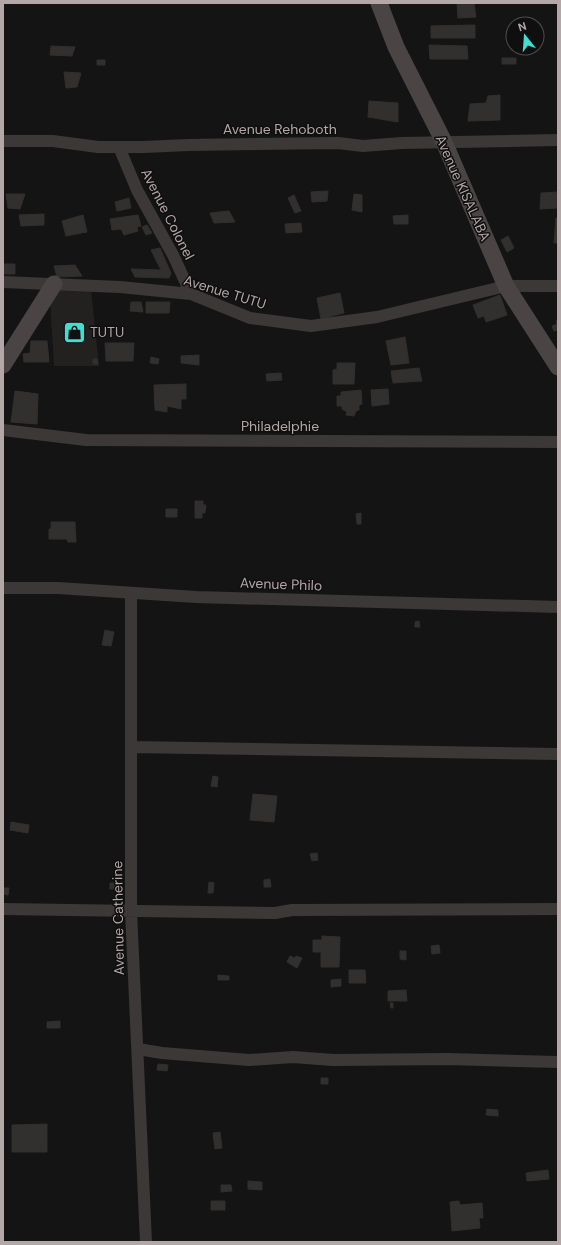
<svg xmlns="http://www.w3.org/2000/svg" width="561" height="1245" viewBox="0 0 561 1245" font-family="'DM Sans',sans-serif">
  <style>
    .built { fill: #222120 }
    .building { fill: #31302f; stroke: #312f2e }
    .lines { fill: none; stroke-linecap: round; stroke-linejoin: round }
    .street { stroke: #3c3837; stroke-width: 12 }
    .secondary { stroke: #4a4444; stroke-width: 17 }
    .labels { text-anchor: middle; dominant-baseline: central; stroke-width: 3; stroke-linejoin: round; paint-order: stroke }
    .street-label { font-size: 14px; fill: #b4a7a8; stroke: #100f0f }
    .poi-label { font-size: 14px; fill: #b4a7a8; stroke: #100f0f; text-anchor: start }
  </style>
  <rect width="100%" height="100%" fill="#151414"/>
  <path class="built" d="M91,289L99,366H54L50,299L54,290Z"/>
  <path class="building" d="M457,3H474L476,17L458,18Z
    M475,25V38H431V26Z
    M429,45L467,46L468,59H430Z
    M51,46L75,47L72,56L50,55Z
    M502,58H516V64H502Z
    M97,60H105V65H97Z
    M64,72L81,73L77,87L66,88Z
    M500,95V120L468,121L470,104L486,103L488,96Z
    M369,101L398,103V122L368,117Z
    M328,191L327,201L312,202L311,192Z
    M558,192V208L540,209L541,193Z
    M6,194H25L20,209L8,208Z
    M354,194L362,195V212L352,210Z
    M294,195L301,211L295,213L288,198Z
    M129,198L131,208L117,211L115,202Z
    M229,211L235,222L214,223L210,213Z
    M44,214V225L21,226L19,215Z
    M83,215L87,232L66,236L62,221Z
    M138,215L141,226L137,227L138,231L124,235L121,229L112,230L110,219Z
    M408,215V224H394L393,216Z
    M556,218H558V243H554Z
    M301,223L302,232L286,233L285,224Z
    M147,225L152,233L146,235L142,227Z
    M508,236L514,248L507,252L501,240Z
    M160,248L171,273L169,278L135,277L131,269L161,270L151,250Z
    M3,264H15V274H3Z
    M75,265L82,276L57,277L54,266Z
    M340,293L344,313L321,319L317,298Z
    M500,295L507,315L486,322L484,316L478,318L473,305Z
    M131,302H141L143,312L130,311Z
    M146,302H170L169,313H146Z
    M558,320V330L554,331L552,326L557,324L556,321Z
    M405,337L409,363L391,365L386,341Z
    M31,341H47L49,362H24L23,354L30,353Z
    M105,343H134L133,361H106Z
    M199,355V365L181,363V356Z
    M151,357L159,359L158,364L150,363Z
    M93,359H97L98,364H93Z
    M337,363H355L354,384H333V370L337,369Z
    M419,368L422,381L393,383L391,371Z
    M281,373L282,380L267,381L266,374Z
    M186,384V399H181V409L167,406V412L155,410L154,385Z
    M388,389L389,404L372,406L371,390Z
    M361,390L362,404L359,405V410L356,411L354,416L346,415L347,412L342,409V406H337V396H341V392Z
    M15,391L38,394L37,424L11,422Z
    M195,501H203V505H206L205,513H202V518H195Z
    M166,509H177V517H166Z
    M361,513V524H357L356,514Z
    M51,522H75L76,542H68L67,539H49V529H51Z
    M419,621L420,627H415V622Z
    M105,630L114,632L111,646L102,645Z
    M213,776L218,777L217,787L211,786Z
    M253,794L277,796L274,822L250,820Z
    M11,822L29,825L28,833L10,830Z
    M317,853L318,860L312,861L310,854Z
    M270,879L271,887H264V880Z
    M209,882L214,883L213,893H208Z
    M110,883H120V889H110Z
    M3,888H9L8,895L3,894Z
    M322,936L340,937L339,967H321V952H313V940H322Z
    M439,945L440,953L432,954L431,946Z
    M400,951H406V960L400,959Z
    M290,956L295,958L296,956L302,958L297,968L287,962Z
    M349,970H365L366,983H349Z
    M218,975L229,976V980H218Z
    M341,979V986L331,987V980Z
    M406,990L407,1001H388V991Z
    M390,1003H393V1008H391Z
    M60,1021V1028H47V1022Z
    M158,1064L168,1065L167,1071L157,1070Z
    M321,1078H328V1084H321Z
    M487,1109L498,1110V1116L486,1115Z
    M47,1124V1152H12V1125Z
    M220,1132L222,1148L215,1149L213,1133Z
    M548,1170L549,1179L527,1181L526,1173Z
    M248,1181L262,1182V1190L248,1189Z
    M221,1185H231L232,1191L221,1192Z
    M211,1201H225V1210H211Z
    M459,1201L460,1205L482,1203L483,1218H479L480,1228L452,1231L450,1202Z"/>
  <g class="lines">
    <path class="street" d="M3,141H53L98,147H144L188,145L338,143L363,146L402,143L558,140
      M119,147L137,190L173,255L191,294
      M3,282L120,287L191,294L250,318L311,326L377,317L506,286H558
      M3,430L86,440L558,442
      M3,588H58L196,597L558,607
      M131,593V911L146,1242
      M131,747L558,754
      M3,909L275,913L292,910L558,909
      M138,1049L162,1053L249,1060L293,1057L333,1060L448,1059L558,1062"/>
    <path class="secondary" d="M379,3L396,47L444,142L506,286L558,367
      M3,365L54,284"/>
  </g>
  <defs>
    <symbol id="shop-square" viewBox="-11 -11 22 22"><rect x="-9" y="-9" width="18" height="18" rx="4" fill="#44ddd2" stroke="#100f0f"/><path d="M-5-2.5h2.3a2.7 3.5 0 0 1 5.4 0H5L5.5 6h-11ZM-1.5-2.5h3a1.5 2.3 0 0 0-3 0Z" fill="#111"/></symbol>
  </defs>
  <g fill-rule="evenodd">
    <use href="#shop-square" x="62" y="320" width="25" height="25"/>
  </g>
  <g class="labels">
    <g class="street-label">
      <text x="280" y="129">Avenue Rehoboth</text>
      <text transform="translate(463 188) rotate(66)">Avenue KISALABA</text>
      <text transform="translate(168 214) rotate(63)">Avenue Colonel</text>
      <text transform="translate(225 292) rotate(17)">Avenue TUTU</text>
      <text x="280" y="426">Philadelphie</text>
      <text transform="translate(281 584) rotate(2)">Avenue Philo</text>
      <text transform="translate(118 918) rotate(-91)">Avenue Catherine</text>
    </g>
    <g class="poi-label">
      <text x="90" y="332">TUTU</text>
    </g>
  </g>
  <rect width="561" height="1245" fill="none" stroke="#b4a7a8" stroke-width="8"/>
  <g transform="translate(525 36) rotate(343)"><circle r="19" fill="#100f0f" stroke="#524c4c"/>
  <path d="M0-3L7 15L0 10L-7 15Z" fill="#44ddd2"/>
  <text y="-6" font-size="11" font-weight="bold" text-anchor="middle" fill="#b4a7a8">N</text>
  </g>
</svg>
